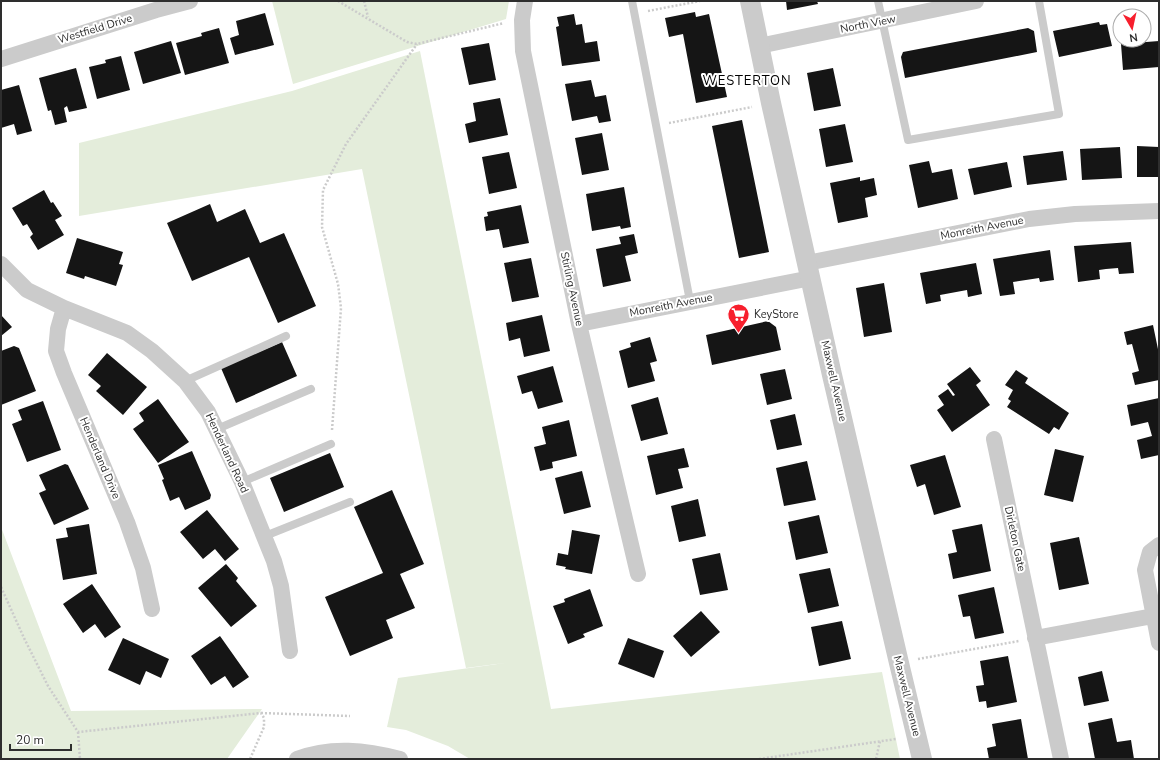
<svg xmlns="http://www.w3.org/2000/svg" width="1160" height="760" viewBox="0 0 1160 760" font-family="'Nunito Sans',sans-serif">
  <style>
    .green { fill: #e4eddb }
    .building { fill: #151515 }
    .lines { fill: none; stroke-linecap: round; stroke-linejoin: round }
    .path { stroke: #cbcbcb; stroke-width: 2.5; stroke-dasharray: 2 2; stroke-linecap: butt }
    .service { stroke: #cbcbcb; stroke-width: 8 }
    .minor { stroke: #cbcbcb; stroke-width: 16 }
    .tertiary { stroke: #cbcbcb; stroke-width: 20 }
    .labels { text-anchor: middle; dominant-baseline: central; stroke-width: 4; stroke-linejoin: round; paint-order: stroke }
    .street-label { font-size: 11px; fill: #2e2e2e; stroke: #fff }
    .poi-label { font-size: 11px; fill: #2e2e2e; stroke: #fff; text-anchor: start }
    .quarter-label { font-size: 13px; letter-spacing: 1px; fill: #000; stroke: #fff }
  </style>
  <rect width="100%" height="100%" fill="#fff"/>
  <path class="green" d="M272,1H509L506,19L293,84Z
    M420,51L541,658L466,668L362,169L79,216V143L292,91Z
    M1,527L71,711L262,709L227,759H1Z
    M541,658L551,709L882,672L900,759H470L448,746L406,730L387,727L398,678Z"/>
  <path class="building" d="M786,1H817L818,4L787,10Z
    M695,12L696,17L709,14L727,97L696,103L683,34L669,37L665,18Z
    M265,13L274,45L235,55L230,38L239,35L236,21Z
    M574,14L576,25L582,24L585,43L597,41L600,61L562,66L556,27L559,26L557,17Z
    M1099,22L1100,25L1107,24L1112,46L1059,57L1053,31Z
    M219,28L229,63L185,75L176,43L202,36L201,33Z
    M1028,28L1034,31L1037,52L905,78L901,57L903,52Z
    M171,41L181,73L143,84L134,52Z
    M1159,41V67L1123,70L1121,44Z
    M489,43L496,80L469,85L461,48Z
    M121,56L130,90L97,99L89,67L106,63L105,60Z
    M76,68L87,108L69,112L67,106L64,108L67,122L55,125L51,110L48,111L39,78Z
    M833,68L841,106L814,111L807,73Z
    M591,80L595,97L606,95L611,121L599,123L597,116L572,121L565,84Z
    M19,85L32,131L17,135L14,124L1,128V90Z
    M500,98L508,135L469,143L465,124L476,121L473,103Z
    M742,120L769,252L739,258L712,126Z
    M845,124L853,162L826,167L819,129Z
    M602,133L609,170L582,175L575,138Z
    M1137,146L1159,147V177H1137Z
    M1120,147L1122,178L1082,180L1080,149Z
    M1063,151L1067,180L1027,185L1023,156Z
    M509,152L517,188L489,194L482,157Z
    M929,161L932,173L952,169L958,199L918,208L909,165Z
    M1007,162L1012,187L974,195L968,169Z
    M860,177V181L874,178L877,195L865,198L868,217L838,223L830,183Z
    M624,187L631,227L621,229L620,226L592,231L586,194Z
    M44,190L51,203L53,202L62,216L55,220L64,235L38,250L30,237L33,234L27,224L23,226L12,208Z
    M210,204L217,222L245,209L260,243L284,233L316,306L278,323L249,257L192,281L167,223Z
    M521,205L529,243L503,248L499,229L486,231L484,217L488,216L487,212Z
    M634,234L638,253L625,256L631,281L603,287L596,249L621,244L619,237Z
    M77,238L123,252L119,264L123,265L116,286L85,276L84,279L66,273Z
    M1131,242L1134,273L1119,274L1118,268L1106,269L1099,270L1100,279L1078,282L1074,246Z
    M1050,250L1054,280L1040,282L1039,278L1013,282L1015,294L1000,296L993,259Z
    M531,258L539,297L512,302L504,263Z
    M976,263L982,294L968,297L967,290L940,295L941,301L926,304L920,273Z
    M884,283L892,332L864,337L856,288Z
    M1,315L12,327L1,336Z
    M542,315L550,351L524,357L520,338L509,341L506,323Z
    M768,321L776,327L781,350L712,365L706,335Z
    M1153,325L1159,354V380L1135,385L1132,373L1139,371L1132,344L1127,345L1124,332Z
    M650,337L657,361L650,363L655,381L628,388L619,351L631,347L630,343Z
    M282,342L297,376L236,403L221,368Z
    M14,346L19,348L36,391L1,405V351Z
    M107,353L147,387L123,415L96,391L101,386L88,375Z
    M553,366L563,402L538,409L532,391L522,394L517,376Z
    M970,367L981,381L976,385L990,405L952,432L937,410L944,405L938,396L948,389L953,396L955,395L947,384Z
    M785,369L792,399L767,405L760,374Z
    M1016,370L1028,378L1025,383L1069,413L1059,430L1054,427L1049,434L1007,407L1011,401L1008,399L1013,390L1005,385Z
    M658,397L668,434L641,441L631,405Z
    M1159,398V455L1141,459L1137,440L1152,436L1148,422L1131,426L1127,405Z
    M158,399L189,442L158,463L133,429L144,421L139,413Z
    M43,401L61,450L27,462L12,424L22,420L18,410Z
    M795,414L802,445L777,450L770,420Z
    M569,420L577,456L552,462L553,468L540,471L534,447L546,444L542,427Z
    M684,448L689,467L678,469L683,488L656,495L647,456Z
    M1055,449L1084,456L1073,502L1044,495Z
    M192,451L211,495L210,499L185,510L179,497L170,501L162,480L164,479L158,465Z
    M330,453L344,487L284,512L270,478Z
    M945,455L961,507L934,515L925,484L917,487L910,465Z
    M807,461L816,500L784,506L776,468Z
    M65,464L68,465L89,509L54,525L39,493L46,490L39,475Z
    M582,471L591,507L564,514L555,478Z
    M392,490L424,564L400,574L415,608L386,620L393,638L350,656L325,597L383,573L354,507Z
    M698,499L706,536L679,542L671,506Z
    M207,510L239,549L225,561L215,549L203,559L180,532Z
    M819,515L828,553L796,560L788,522Z
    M89,524L97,574L63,580L56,539L68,537L66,528Z
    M982,524L991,571L953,579L948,554L957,552L952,530Z
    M572,530L600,535L592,574L565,569L566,567L556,565L558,553L568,555Z
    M1079,537L1089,584L1059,590L1050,543Z
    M720,553L728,590L700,595L692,559Z
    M226,564L238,578L236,581L257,606L231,627L198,588Z
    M830,568L839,606L808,613L799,574Z
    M92,584L121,627L105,638L95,624L83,633L63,604Z
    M994,587L1004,633L975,639L970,616L963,617L958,595Z
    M590,589L603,626L583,634L585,637L568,644L553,606L565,602L564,599Z
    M701,611L720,632L691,657L673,636Z
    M842,621L851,659L819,666L811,627Z
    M220,636L249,677L233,688L225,676L211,685L191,656Z
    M123,638L169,659L161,678L146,671L140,685L108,670Z
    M628,638L664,651L654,678L618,664Z
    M1008,656L1017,702L987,708L986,701L979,702L976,686L984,685L980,661Z
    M1102,671L1109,701L1084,706L1078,677Z
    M1112,718L1117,742L1131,740L1134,759H1095L1088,723Z
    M1021,719L1028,759H989L987,748L996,746L992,724Z"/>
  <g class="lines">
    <path class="path" d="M338,1L407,42L417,44L504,23
      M364,1L368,17
      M648,11L700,1
      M669,123L752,107
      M332,430L341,308L338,284L322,227L323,190L346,144L417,44
      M1,587L24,638L48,686L78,732L261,713L264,718V727L250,759
      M918,659L1019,641
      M261,713L350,716
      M78,732L80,759
      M759,759L896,739
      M876,759L880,741"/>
    <path class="service" d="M632,1L690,301
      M878,1L908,140L1059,114L1039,1
      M185,381L286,336
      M217,429L311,389
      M242,482L331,444
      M265,536L350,502"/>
    <path class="minor" d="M525,1L522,20L523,51L579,324L638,574
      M759,46L976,1
      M1,59L156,10L190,1
      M807,263L1029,219L1075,214L1159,211
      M1,264L27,290L64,308L127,333L152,351L185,381L208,412L242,482L274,561L281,586L290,651
      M64,308L58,329L56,351L64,373L127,522L143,568L152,609
      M579,324L811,278
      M994,439L1061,759
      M1159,545L1150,552L1145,570L1159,643
      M1035,638L1153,616
      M297,759C331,746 366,750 400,759"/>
    <path class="tertiary" d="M750,1L771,103L832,375L899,663L922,759"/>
  </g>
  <defs>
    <symbol id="supermarket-pin" viewBox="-11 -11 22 30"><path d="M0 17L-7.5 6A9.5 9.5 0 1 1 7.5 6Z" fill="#f71f2d" stroke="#fff"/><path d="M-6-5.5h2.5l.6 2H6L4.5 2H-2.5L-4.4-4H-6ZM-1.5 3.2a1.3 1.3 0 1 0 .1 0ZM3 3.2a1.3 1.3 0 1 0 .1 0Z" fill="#fff"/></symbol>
  </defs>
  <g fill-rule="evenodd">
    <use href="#supermarket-pin" x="726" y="302" width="25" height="34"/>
  </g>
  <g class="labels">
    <g class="street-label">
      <text transform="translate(868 24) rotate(-11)">North View</text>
      <text transform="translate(95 29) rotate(-17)">Westfield Drive</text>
      <text transform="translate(982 228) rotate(-11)">Monreith Avenue</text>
      <text transform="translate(572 289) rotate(78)">Stirling Avenue</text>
      <text transform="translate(671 305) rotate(-11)">Monreith Avenue</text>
      <text transform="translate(834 381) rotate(77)">Maxwell Avenue</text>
      <text transform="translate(227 453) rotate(65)">Henderland Road</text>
      <text transform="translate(100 458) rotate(67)">Henderland Drive</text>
      <text transform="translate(1015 539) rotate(78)">Dirleton Gate</text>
      <text transform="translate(907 696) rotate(76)">Maxwell Avenue</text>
    </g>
    <g class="poi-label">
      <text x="754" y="314">KeyStore</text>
    </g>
    <g class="quarter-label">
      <text x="747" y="81">WESTERTON</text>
    </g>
  </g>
  <rect width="1160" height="760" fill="none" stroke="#2e2e2e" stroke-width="4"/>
  <g transform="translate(1132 28) rotate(171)"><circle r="19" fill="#ffffff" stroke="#ababab"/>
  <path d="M0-3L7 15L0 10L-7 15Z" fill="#f71f2d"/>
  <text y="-6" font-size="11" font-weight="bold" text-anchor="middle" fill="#2e2e2e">N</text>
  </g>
  <path d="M10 744v6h61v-6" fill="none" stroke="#2e2e2e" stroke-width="2"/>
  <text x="16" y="744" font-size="12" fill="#2e2e2e" stroke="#ffffff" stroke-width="3" paint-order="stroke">20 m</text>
</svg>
